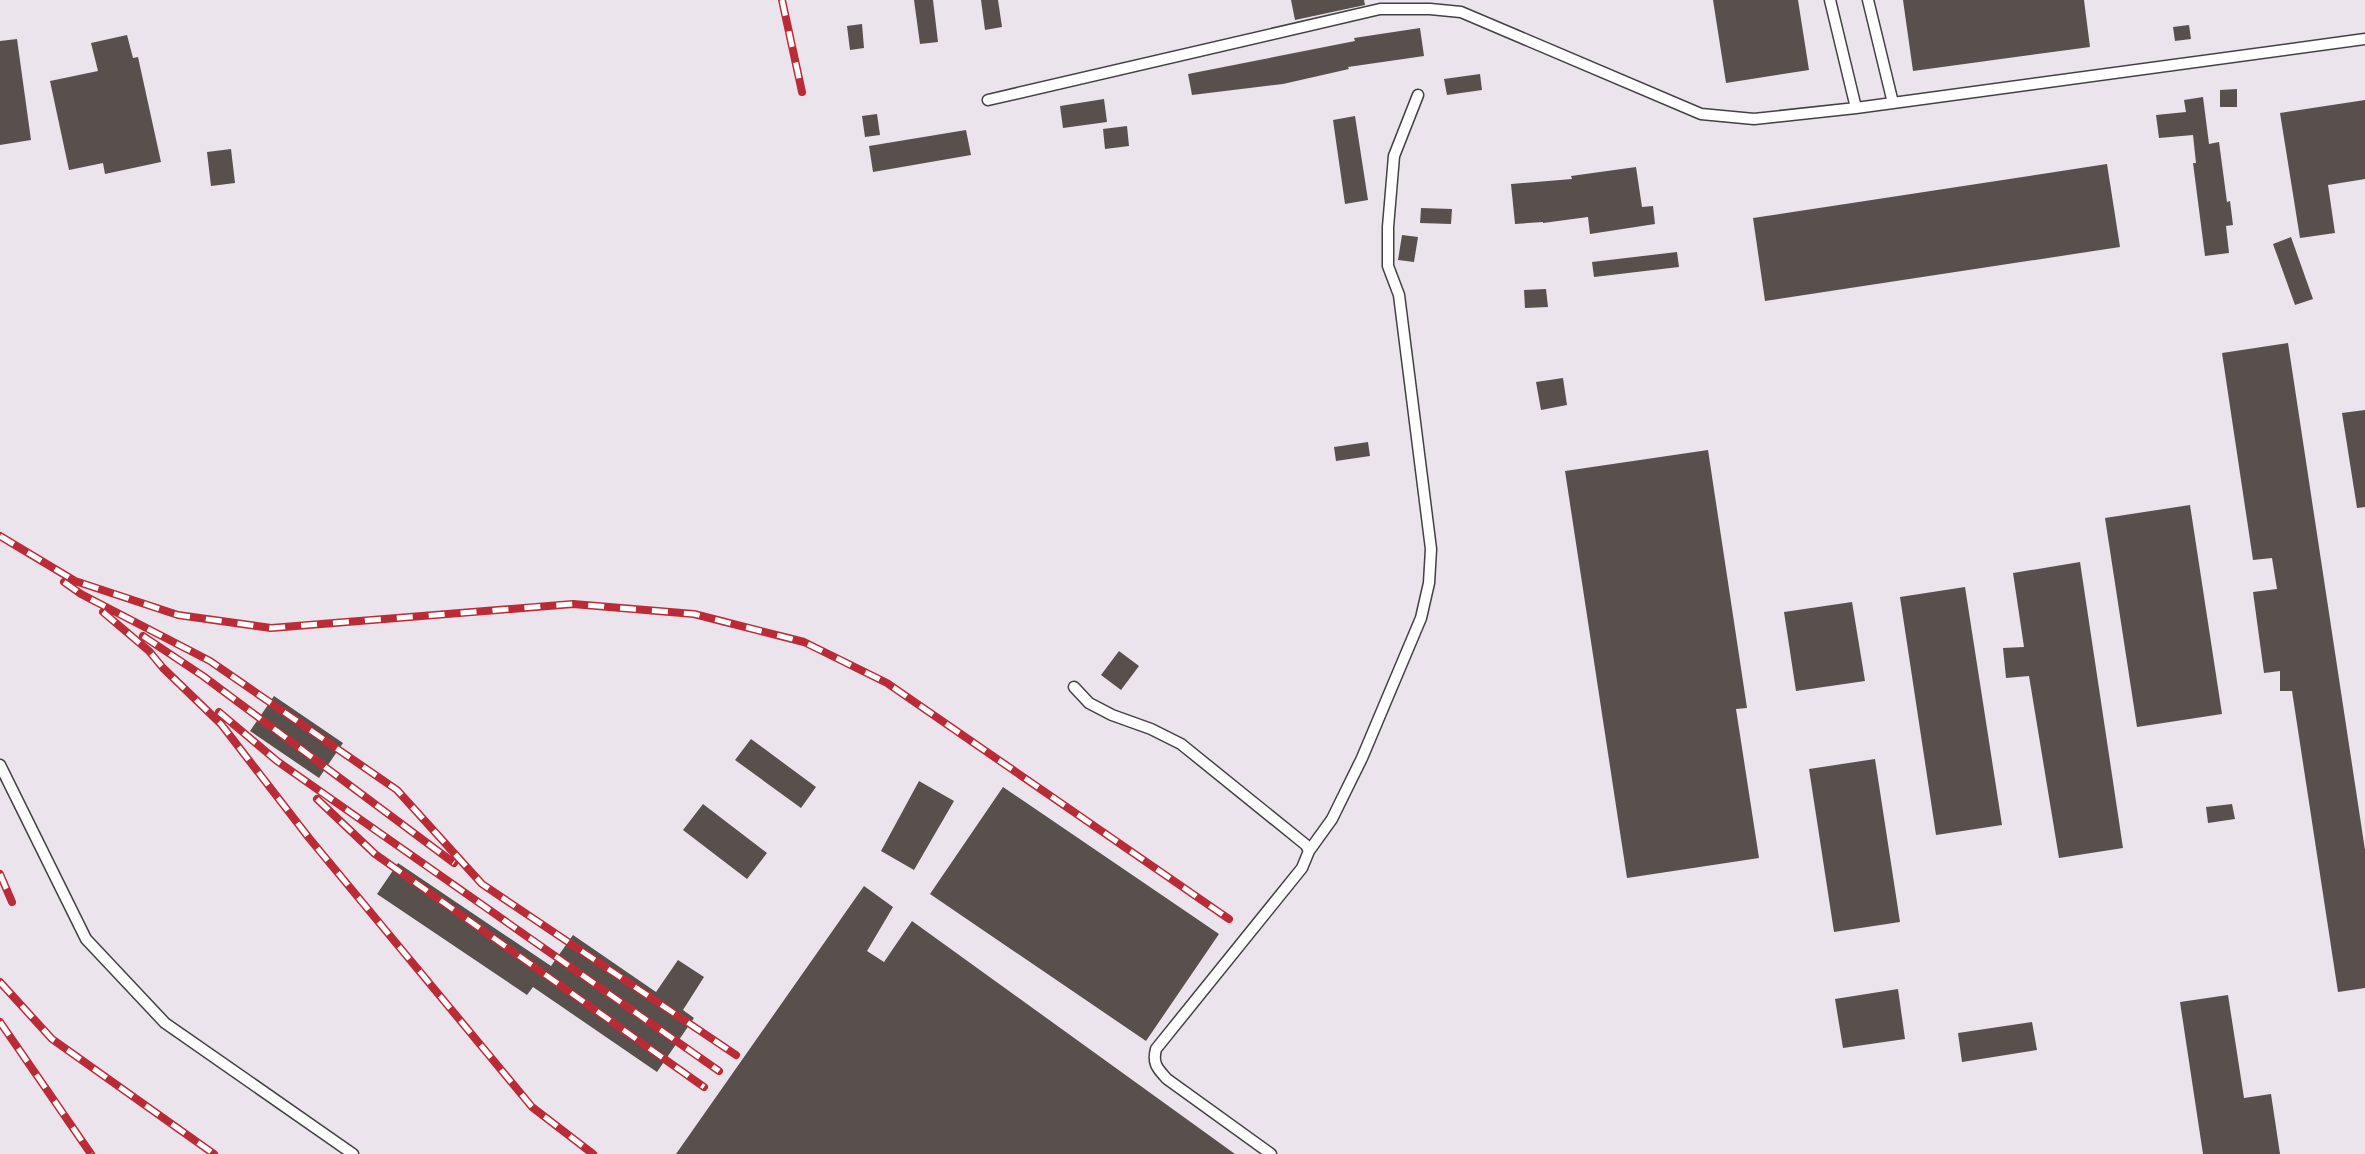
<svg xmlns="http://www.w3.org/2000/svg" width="2365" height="1154" viewBox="0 0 2365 1154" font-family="'PT Serif',serif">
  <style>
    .industrial { fill: #ece4ed }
    .building { fill: #57504c }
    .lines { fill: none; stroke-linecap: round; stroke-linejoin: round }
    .service-casing { stroke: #424242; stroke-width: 13 }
    .service { stroke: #fff; stroke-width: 10 }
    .rail-casing { stroke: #ba2b35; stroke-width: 8 }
    .rail { stroke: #fff; stroke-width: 5; stroke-dasharray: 16; stroke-linecap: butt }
  </style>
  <rect width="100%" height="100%" fill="#fefcf1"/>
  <path class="industrial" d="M0,0H2365V1154H0Z"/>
  <path class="building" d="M914,0H933L938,42L920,44Z
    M981,0H998L1002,27L985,30Z
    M1291,0H1364L1365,5L1295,20Z
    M1713,0H1798L1809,70L1726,83Z
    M1903,0H2084L2090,47L1913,71Z
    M862,24L864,48L850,50L847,26Z
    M2189,25L2191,39L2175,41L2173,27Z
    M1420,28L1424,56L1348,67L1349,69L1283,84L1192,95L1188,74L1355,41L1354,38Z
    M127,35L133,58L138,57L161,162L105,174L103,163L69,170L50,81L98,71L91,43Z
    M17,39L31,140L0,145V41Z
    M1480,74L1482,90L1447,95L1444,79Z
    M2237,89V107H2220V90Z
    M2203,97L2209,144L2219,142L2227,202L2230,201L2233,225L2226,226L2229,253L2205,256L2193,163H2196L2193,135L2159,138L2156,115L2186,112L2184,100Z
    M1104,99L1107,122L1063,128L1060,106Z
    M2365,100V179L2328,185L2335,233L2300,238L2280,113Z
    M877,114L880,135L865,137L862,116Z
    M1355,116L1368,200L1345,204L1333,120Z
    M1127,126L1129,146L1105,149L1103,129Z
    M966,130L971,155L873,172L869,146Z
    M231,149L235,183L211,186L207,152Z
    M2107,164L2120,247L1765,301L1753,218Z
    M1636,167L1642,207L1653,206L1655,224L1590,234L1588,217L1543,223V222L1515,224L1511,184L1572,179L1571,176Z
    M1421,208L1452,209L1451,224L1420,223Z
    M1402,235L1418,237L1414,262L1398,260Z
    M2291,237L2313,299L2295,305L2273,244Z
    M1677,252L1679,267L1594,277L1592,262Z
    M1546,289L1548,307L1525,308L1524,290Z
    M2288,343L2365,850V988L2338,992L2292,691H2280V671L2264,673L2253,592L2277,589L2272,558L2253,560L2222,353Z
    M1563,378L1567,405L1541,410L1536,382Z
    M2365,410V507L2357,508L2342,413Z
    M1368,442L1370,456L1336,461L1334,447Z
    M1708,450L1747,708L1736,709L1759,858L1627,878L1565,471Z
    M2190,505L2222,714L2137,727L2105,518Z
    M2080,562L2123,848L2059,858L2029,676L2006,678L2003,648L2024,647L2013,573Z
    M1965,587L2002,825L1936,835L1900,597Z
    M1852,602L1865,681L1796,691L1784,612Z
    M1119,651L1139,666L1121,690L1101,675Z
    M274,696L343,743L319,778L250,731Z
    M751,739L816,787L801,808L735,760Z
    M1875,759L1900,922L1834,932L1809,769Z
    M919,781L954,801L914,870L881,851Z
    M1003,787L1219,934L1146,1041L930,894Z
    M703,804L767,853L747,879L683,830Z
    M2232,804L2235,819L2208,823L2206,807Z
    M398,863L551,966L573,935L656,992L678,960L704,977L683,1010L694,1018L657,1072L533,987L527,995L377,894Z
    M864,886L893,907L867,951L884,962L912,921L1235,1154H676Z
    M1898,989L1905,1039L1843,1048L1835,999Z
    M2228,995L2244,1098L2271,1094L2280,1154H2203L2180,1002Z
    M2032,1022L2037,1050L1962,1062L1958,1033Z"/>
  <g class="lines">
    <defs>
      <path id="service" d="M1830,0L1856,108
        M1868,0L1893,103
        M988,100L1380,9H1430L1461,12L1701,114L1754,119L1856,108L2365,39
        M1074,687L1089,703L1112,715L1151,729L1181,744L1306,845L1309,851L1302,868L1156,1049C1152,1064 1158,1069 1167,1079L1271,1154
        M0,765L86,939L165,1023L353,1154
        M1309,851L1332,819L1362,758L1421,618L1429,583L1431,549L1399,295L1388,266V227L1394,156L1418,95"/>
    </defs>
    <use href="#service" class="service-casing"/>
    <use href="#service" class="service"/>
    <defs>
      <path id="rail" d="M782,0L802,92
        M0,536L75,581L178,615L271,628L573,604L694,614L804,642L887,683L1229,919
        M64,582L81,594L210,661L397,790L482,884L736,1055
        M103,612L149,651L163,668L221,724L309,838L532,1107L593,1154
        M143,636L203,676L454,863
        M219,712L277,761L719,1071
        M317,799L375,854L704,1087
        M0,874L12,902
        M0,982L52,1039L214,1154
        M0,1022L91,1154"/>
    </defs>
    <use href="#rail" class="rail-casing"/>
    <use href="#rail" class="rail"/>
  </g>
</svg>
